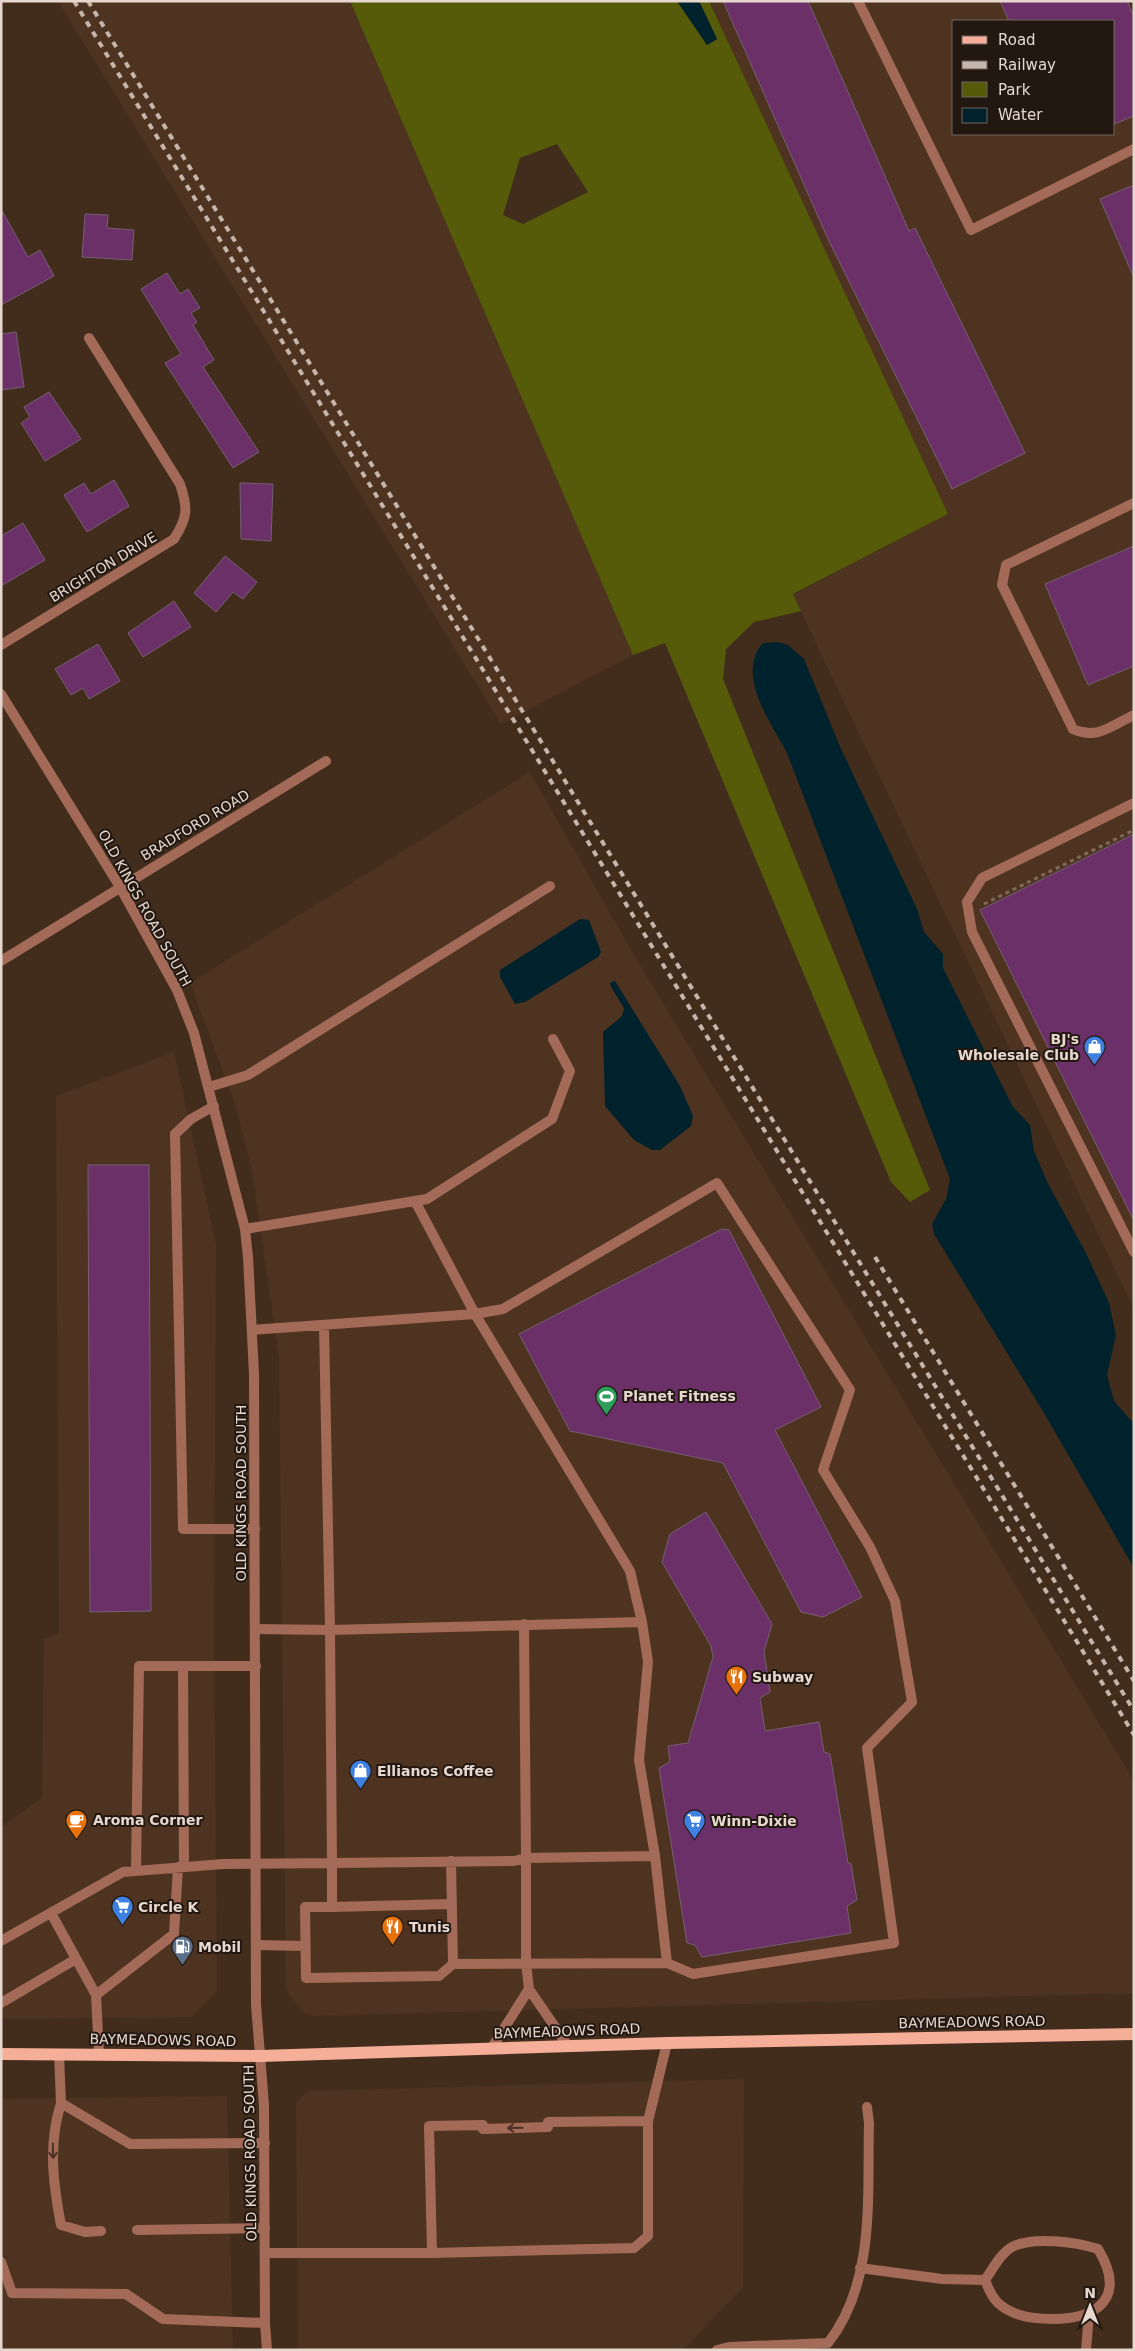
<svg xmlns="http://www.w3.org/2000/svg" width="1135" height="2351" viewBox="0 0 1135 2351" font-family="'DejaVu Sans',sans-serif">
  <style>
    .built { fill: #4e3420; fill-rule: evenodd }
    .green { fill: #565b09; fill-rule: evenodd }
    .water { fill: #00222c }
    .building { fill: #6c3068; stroke: #755f73 }
    .lines { fill: none; stroke-linecap: round; stroke-linejoin: round }
    .path { stroke: #7c6a5c; stroke-width: 3; stroke-dasharray: 4 4; stroke-linecap: butt }
    .service { stroke: #a36a58; stroke-width: 10 }
    .minor { stroke: #a36a58; stroke-width: 10 }
    .tertiary { stroke: #a36a58; stroke-width: 10 }
    .primary { stroke: #f5ae98; stroke-width: 12 }
    .rail { stroke: #c5b5aa; stroke-width: 4; stroke-dasharray: 6 6; stroke-linecap: butt }
    .oneway { stroke: #493126 }
    .labels { text-anchor: middle; dominant-baseline: central; stroke-width: 4; stroke-linejoin: round; paint-order: stroke }
    .street-label { font-size: 14px; fill: #e6d8ce; stroke: #221811 }
    .poi-label { font-size: 14px; font-weight: bold; fill: #e6d8ce; stroke: #221811; text-anchor: start }
  </style>
  <rect width="100%" height="100%" fill="#422d1d"/>
  <path class="built" d="M58,1H350L633,655L501,724Z
    M709,1H1134V1309L793,595L948,514ZM954,21H1114V134H954Z
    M530,772L632,952L1134,1781V1993L314,2016L305,2014L286,1990L279,1357L253,1176L236,1107L190,983Z
    M174,1052L216,1244L214,1629L217,1992L192,2017L1,2019V1827L42,1798L44,1639L59,1633L56,1096Z
    M744,2079L743,2287L683,2350H298L296,2102L308,2091Z
    M227,2096L233,2350H1V2099Z"/>
  <path class="green" d="M350,1H677L707,45L717,39L699,1H709L948,514L793,594L801,611L754,622L726,649L723,679L930,1190L910,1202L891,1182L665,643L633,655ZM557,144L588,192L523,224L503,215L520,158Z"/>
  <path class="water" d="M677,1H699L717,39L707,45Z
    M778,642L788,645L804,659L841,749L917,909L924,932L943,954V968L1013,1107L1030,1125L1034,1151L1048,1184L1085,1251L1109,1303L1116,1335L1107,1375L1114,1401L1134,1424V1568L1044,1413L934,1234L932,1224L946,1199L950,1179L787,753C771,722 735,675 763,643Z
    M580,919L589,920L601,952L598,957L525,1002L515,1004L500,977V970Z
    M615,981L680,1086L693,1116L691,1126L660,1150H652L634,1140L605,1106L603,1032L622,1016L624,1008L611,987L610,983Z"/>
  <path class="building" d="M723,1H808L909,231L915,228L1025,453L952,489L828,239Z
    M1000,1H1127L1134,17V116L1114,124V21H1009Z
    M1134,185V278L1100,199Z
    M1,209L28,257L40,250L54,276L1,305Z
    M85,214L108,215L107,228L134,230L132,260L82,257Z
    M167,273L180,294L188,289L200,308L191,313L197,322L193,325L214,360L203,367L259,452L233,468L165,363L181,354L141,289Z
    M16,332L24,387L1,390V334Z
    M49,392L81,439L45,461L21,423L30,417L24,407Z
    M114,480L129,506L87,532L64,495L84,483L91,494Z
    M240,483L273,484L271,541L241,539Z
    M23,523L45,560L1,586V536Z
    M1134,546V666L1088,685L1045,584Z
    M225,556L257,582L243,599L233,592L216,612L194,593Z
    M174,601L191,627L143,657L128,633Z
    M98,644L120,681L89,699L83,688L71,695L55,669Z
    M1134,834V1221L980,910Z
    M88,1165H149L151,1611L90,1612Z
    M722,1229L729,1230L821,1407L775,1430L862,1597L823,1617L801,1612L723,1463L570,1431L519,1334Z
    M706,1512L772,1624L764,1652L770,1692L760,1698L765,1731L819,1722L824,1752L830,1754L848,1863L851,1864L857,1900L847,1906L851,1933L702,1957L695,1945L687,1943L659,1768L670,1762L668,1746L688,1743L713,1657L711,1646L662,1562L670,1534Z"/>
  <g class="lines">
    <path class="path" d="M984,904L1134,830"/>
    <path class="service" d="M858,1L971,230L1134,149
      M1134,503L1006,565L1002,585L1073,729C1097,740 1111,726 1134,715
      M1134,803L982,878L967,902L972,932L1134,1252
      M209,1087L248,1075L550,886
      M214,1106L191,1119L175,1134L183,1529H255
      M245,1229L427,1199L552,1119L570,1071L553,1039
      M252,1330L475,1314L415,1201
      M524,1624L526,1858L514,1861L332,1863V1907H305L306,1978L439,1976L453,1964L667,1963L655,1856
      M256,1629L330,1630L324,1325
      M183,1666L184,1866
      M451,1861L453,1964
      M136,1870L139,1666H256
      M332,1907L452,1904
      M51,1913L96,1995L99,2054
      M1,1941L123,1872L223,1864L332,1863L330,1630L642,1622L630,1571L475,1314L503,1309L717,1183L850,1390L823,1470L870,1547L895,1601L912,1702L867,1748L894,1943L693,1974L667,1963
      M256,1945L305,1946
      M96,1995L174,1934L178,1867
      M1,2003L76,1959
      M568,2046L529,1989L526,1963V1858L655,1856L639,1760L648,1662L642,1622
      M491,2049L529,1989
      M59,2054L61,2103L130,2144L265,2143
      M61,2103C48,2144 53,2183 61,2225L85,2232L101,2231
      M548,2122L648,2121
      M483,2125L429,2126L432,2253L634,2248L648,2236V2121L667,2043
      M483,2129L548,2127
      M137,2230L265,2228
      M265,2253H432
      M1,2262L12,2293L126,2294L163,2319L265,2323"/>
    <path class="minor" d="M1,645L174,539C188,517 188,508 180,484L89,338
      M1,961L326,761
      M860,2268L942,2279L985,2280C993,2269 1000,2254 1012,2247C1033,2236 1076,2242 1098,2249C1124,2292 1105,2317 1057,2319C1036,2319 1015,2318 998,2303C992,2297 988,2288 985,2280
      M717,2350L729,2347L828,2343C876,2282 867,2196 869,2123L867,2107
      M1086,2350L1089,2314"/>
    <path class="tertiary" d="M1,694L120,887L177,990L194,1033L245,1229L248,1257L254,1374L256,2005L264,2105L265,2323L267,2350"/>
    <path class="primary" d="M1,2054L261,2056L667,2043L1134,2034"/>
    <path class="rail" d="M74,1L1134,1735
      M88,1L1134,1711
      M875,1257L1134,1681"/>
  </g>
  <defs><path id="oneway-shaft" d="M-6 0H5M1.5-3L5.5 0L1.5 3" fill="none" stroke-width="1.6" stroke-linecap="round" stroke-linejoin="round" transform="scale(1.25)"/></defs>
  <g class="oneway">
    <use href="#oneway-shaft" transform="translate(515 2128) rotate(179)"/>
    <use href="#oneway-shaft" transform="translate(53 2151) rotate(89)"/>
  </g>
  <defs>
    <symbol id="shop-pin" viewBox="-11 -11 22 30"><path d="M0 17L-7.5 6A9.5 9.5 0 1 1 7.5 6Z" fill="#3f7fe0" stroke="#221811"/><path d="M-5-2.5h2.3a2.7 3.5 0 0 1 5.4 0H5L5.5 6h-11ZM-1.5-2.5h3a1.5 2.3 0 0 0-3 0Z" fill="#fff"/></symbol>
    <symbol id="stadium-pin" viewBox="-11 -11 22 30"><path d="M0 17L-7.5 6A9.5 9.5 0 1 1 7.5 6Z" fill="#2e9e5b" stroke="#221811"/><path d="M0-5a6.5 5 0 1 0 0 10a6.5 5 0 1 0 0-10ZM-3.5-1.8h7v3.6h-7Z" fill="#fff"/></symbol>
    <symbol id="restaurant-pin" viewBox="-11 -11 22 30"><path d="M0 17L-7.5 6A9.5 9.5 0 1 1 7.5 6Z" fill="#e8710a" stroke="#221811"/><path d="M-5-6h1v4h1v-4h1v4h1v-4h1v5L-1.5 .5V6h-2V.5L-5-1ZM5-6V6H3V1.5H1.5Q1.5-4 5-6Z" fill="#fff"/></symbol>
    <symbol id="cafe-pin" viewBox="-11 -11 22 30"><path d="M0 17L-7.5 6A9.5 9.5 0 1 1 7.5 6Z" fill="#e8710a" stroke="#221811"/><path d="M-5.5-4.5H6V0H3Q3 3.5 0 3.5H-2.5Q-5.5 3.5-5.5 0ZM3-3.2v2h1.7v-2ZM-6 4.5H4V6H-6Z" fill="#fff"/></symbol>
    <symbol id="supermarket-pin" viewBox="-11 -11 22 30"><path d="M0 17L-7.5 6A9.5 9.5 0 1 1 7.5 6Z" fill="#3f7fe0" stroke="#221811"/><path d="M-6-5.5h2.5l.6 2H6L4.5 2H-2.5L-4.4-4H-6ZM-1.5 3.2a1.3 1.3 0 1 0 .1 0ZM3 3.2a1.3 1.3 0 1 0 .1 0Z" fill="#fff"/></symbol>
    <symbol id="fuel-pin" viewBox="-11 -11 22 30"><path d="M0 17L-7.5 6A9.5 9.5 0 1 1 7.5 6Z" fill="#5c6f8a" stroke="#221811"/><path d="M-5.5-6h7V0h2V4h1.3V-2.5L3-4.5l.8-.8L6-3V5H2.5V1h-1V6h-7ZM-4.2-4.7v3.2H.2V-4.7Z" fill="#fff"/></symbol>
  </defs>
  <g fill-rule="evenodd">
    <use href="#shop-pin" x="1082" y="1034" width="25" height="34"/>
    <use href="#stadium-pin" x="594" y="1384" width="25" height="34"/>
    <use href="#restaurant-pin" x="724" y="1664" width="25" height="34"/>
    <use href="#shop-pin" x="348" y="1758" width="25" height="34"/>
    <use href="#cafe-pin" x="64" y="1808" width="25" height="34"/>
    <use href="#supermarket-pin" x="682" y="1808" width="25" height="34"/>
    <use href="#supermarket-pin" x="110" y="1894" width="25" height="34"/>
    <use href="#restaurant-pin" x="380" y="1914" width="25" height="34"/>
    <use href="#fuel-pin" x="170" y="1934" width="25" height="34"/>
  </g>
  <g class="labels">
    <g class="street-label">
      <text transform="translate(103 567) rotate(-31)">BRIGHTON DRIVE</text>
      <text transform="translate(195 825) rotate(-31)">BRADFORD ROAD</text>
      <text transform="translate(145 908) rotate(61)">OLD KINGS ROAD SOUTH</text>
      <text transform="translate(241 1493) rotate(-90)">OLD KINGS ROAD SOUTH</text>
      <text transform="translate(972 2022) rotate(-1)">BAYMEADOWS ROAD</text>
      <text transform="translate(567 2031) rotate(-2)">BAYMEADOWS ROAD</text>
      <text transform="translate(163 2040) rotate(1)">BAYMEADOWS ROAD</text>
      <text transform="translate(250 2153) rotate(-91)">OLD KINGS ROAD SOUTH</text>
    </g>
    <g class="poi-label">
      <text x="1079" y="1039" text-anchor="end">BJ's<tspan x="1079" dy="16">Wholesale Club</tspan></text>
      <text x="623" y="1396">Planet Fitness</text>
      <text x="752" y="1677">Subway</text>
      <text x="377" y="1771">Ellianos Coffee</text>
      <text x="93" y="1820">Aroma Corner</text>
      <text x="711" y="1821">Winn-Dixie</text>
      <text x="138" y="1907">Circle K</text>
      <text x="409" y="1927">Tunis</text>
      <text x="198" y="1947">Mobil</text>
    </g>
  </g>
  <rect width="1135" height="2351" fill="none" stroke="#e6d8ce" stroke-width="5"/>
  <rect x="952" y="20" width="162" height="115" fill="#221811" stroke="#70655d"/>
  <rect x="962" y="36" width="25" height="8" fill="#f5ae98" stroke="#70655d"/>
  <text x="998" y="45" font-size="15" fill="#e6d8ce">Road</text>
  <rect x="962" y="61" width="25" height="8" fill="#c5b5aa" stroke="#70655d"/>
  <text x="998" y="70" font-size="15" fill="#e6d8ce">Railway</text>
  <rect x="962" y="82" width="25" height="15" fill="#565b09" stroke="#70655d"/>
  <text x="998" y="95" font-size="15" fill="#e6d8ce">Park</text>
  <rect x="962" y="108" width="25" height="15" fill="#00222c" stroke="#70655d"/>
  <text x="998" y="120" font-size="15" fill="#e6d8ce">Water</text>
  <g transform="translate(1090 2306)" stroke="#221811" stroke-width="4" paint-order="stroke">
  <path d="M0-4L9 19L0 12L-9 19Z" fill="#e6d8ce"/>
  <text y="-8" font-size="14" font-weight="bold" text-anchor="middle" fill="#e6d8ce">N</text>
  </g>
</svg>
